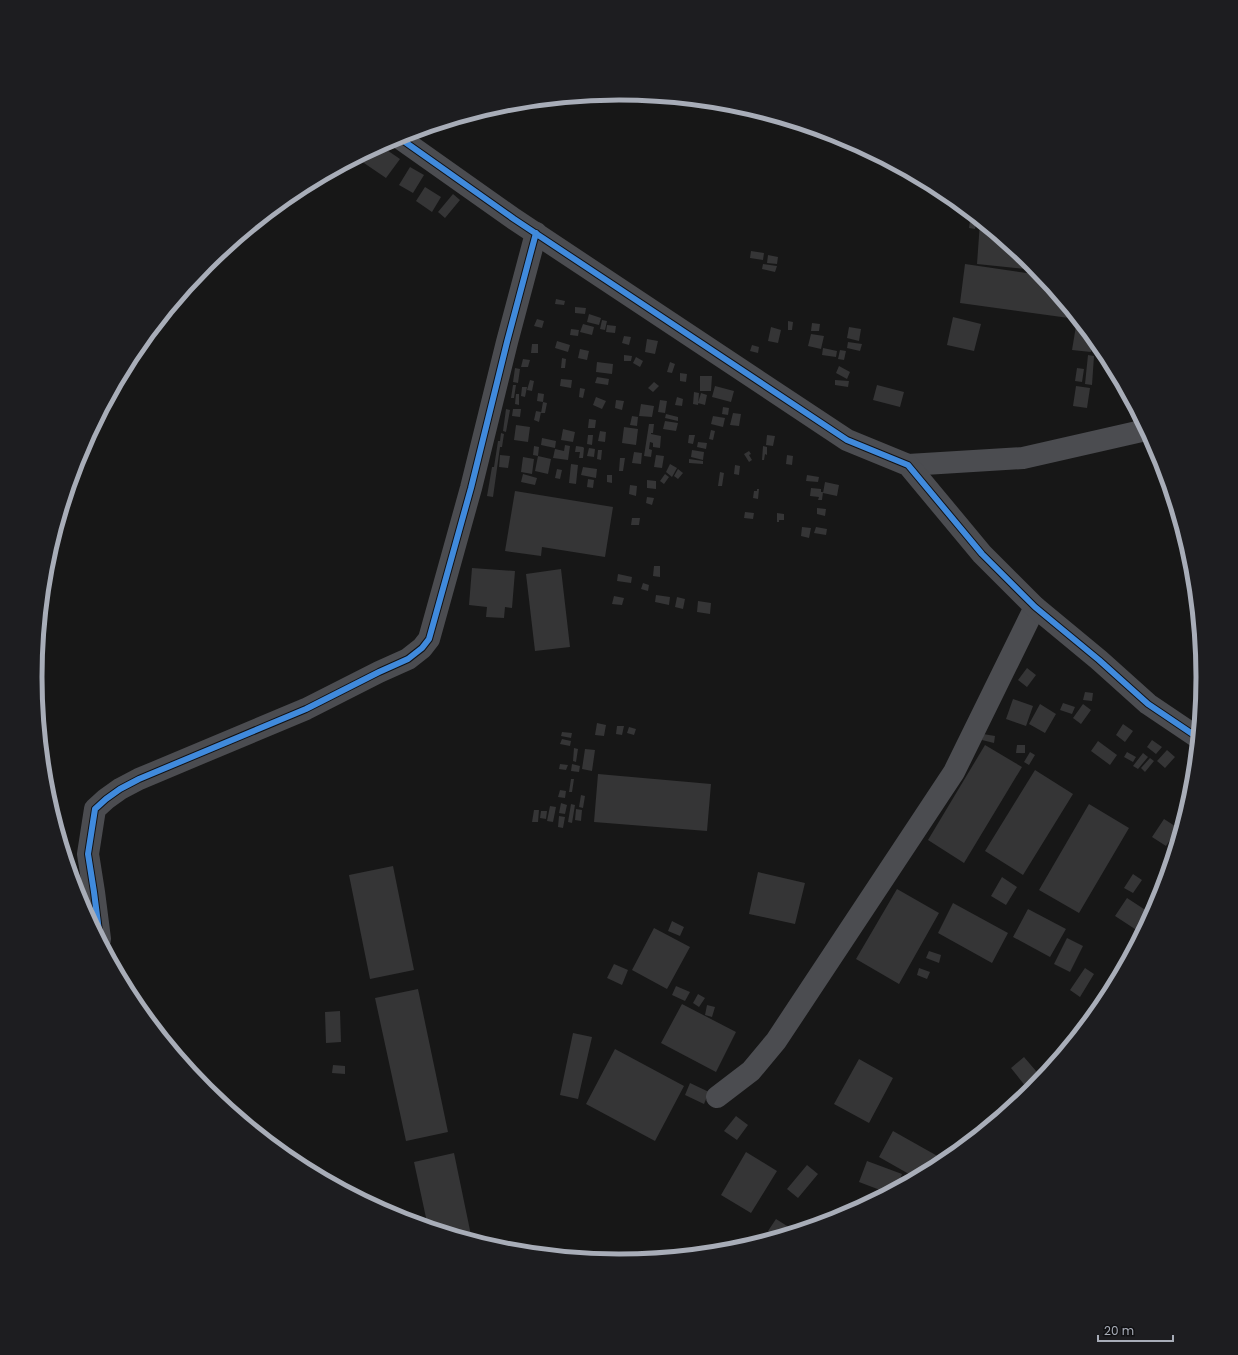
<svg xmlns="http://www.w3.org/2000/svg" width="1238" height="1355" viewBox="0 0 1238 1355" font-family="Poppins,sans-serif">
  <style>
    .building { fill: #353536 }
    .lines { fill: none; stroke-linecap: round; stroke-linejoin: round }
    .minor { stroke: #4b4c50; stroke-width: 22 }
    .tertiary { stroke: #4b4c50; stroke-width: 22 }
    .cycleway-casing { stroke: #111113; stroke-width: 8 }
    .cycleway { stroke: #408adc; stroke-width: 6 }
    .rim { fill: none; stroke: #a8adb8; stroke-width: 5 }
  </style>
  <rect width="100%" height="100%" fill="#171717"/>
  <path class="building" d="M381,146L400,159L386,178L361,161L367,153Z
    M410,167L424,175L413,193L399,185Z
    M425,187L441,197L432,212L416,201Z
    M453,194L460,200L445,218L438,212Z
    M971,214L977,219L975,229L969,228Z
    M980,222L1032,265L1036,270L977,264Z
    M751,251L764,253L763,260L750,258Z
    M768,255L778,257L777,264L767,263Z
    M763,264L777,266L775,272L762,269Z
    M965,264L1040,275L1070,311L1069,318L960,303Z
    M556,299L565,301L564,305L555,304Z
    M575,307L586,308L585,314L575,313Z
    M589,314L601,318L599,325L587,322Z
    M953,317L981,324L974,351L947,345Z
    M537,319L544,321L542,328L534,326Z
    M602,320L607,321L605,330L600,329Z
    M788,321L793,322L792,330H788Z
    M812,323L820,324L819,331H811Z
    M583,324L594,327L592,335L580,332Z
    M607,325L616,326L615,333L606,332Z
    M1076,326L1084,327L1093,339L1091,352L1072,350Z
    M771,327L781,330L778,343L768,341Z
    M849,327L861,329L859,341L847,338Z
    M571,329L579,330L578,336L570,335Z
    M811,334L824,336L821,349L808,346Z
    M624,336L631,337L629,345L622,343Z
    M647,339L658,341L655,354L645,352Z
    M557,341L570,345L568,352L555,348Z
    M848,342L862,344L860,351L847,348Z
    M532,344H538V353H531Z
    M752,345L759,347L758,353L750,351Z
    M823,348L837,351L836,357L822,355Z
    M580,349L589,351L587,360L578,358Z
    M840,350L846,351L844,360L838,359Z
    M624,355L632,356L631,361H624Z
    M1088,355L1094,356L1092,385L1085,384Z
    M636,357L643,361L640,367L633,363Z
    M562,358L566,359L565,368H561Z
    M523,359L530,360L528,367H521Z
    M597,362L613,364L612,374L596,372Z
    M670,362L675,364L672,373L667,372Z
    M839,366L850,372L847,379L836,373Z
    M515,368L520,369L518,383L513,382Z
    M1077,368L1084,369L1082,382L1075,381Z
    M680,373L687,374L686,382L680,381Z
    M700,376H712L711,391H700Z
    M597,377L609,379L608,385L595,383Z
    M561,379L572,380L571,388L560,386Z
    M530,380L534,381L532,391L527,390Z
    M835,380L849,381L848,387L835,385Z
    M654,382L659,386L653,392L648,388Z
    M513,385H516L514,398H511Z
    M877,385L904,392L900,407L873,400Z
    M715,386L734,391L731,402L712,397Z
    M1076,386L1090,388L1087,408L1073,406Z
    M522,387H527L525,397L521,396Z
    M580,388L585,389L583,398L579,397Z
    M694,392L699,393L698,405L693,404Z
    M538,393L544,394L543,402L537,401Z
    M701,393L707,395L705,405L698,403Z
    M516,394H519V405L515,404Z
    M596,397L606,401L602,409L593,405Z
    M677,397L683,399L682,406L675,405Z
    M616,400L624,401L622,410L615,408Z
    M660,400L667,401L665,413L658,412Z
    M543,402L547,403L545,413H541Z
    M641,404L654,406L652,417L639,416Z
    M723,407L729,408L728,415L722,414Z
    M506,409L510,410L506,432L503,431Z
    M513,409H521L520,417L512,416Z
    M536,411L541,412L539,422L534,420Z
    M733,413L741,414L739,426L730,425Z
    M666,414L678,417V421L665,418Z
    M632,416L638,417L637,426L630,425Z
    M713,416L725,418L723,427L711,424Z
    M589,419L596,420L595,428H588Z
    M665,421L678,423L676,431L663,429Z
    M649,424H654L653,433H651V434L661,436L660,448L653,447V443L650,442L649,449L652,450L651,457L644,456Z
    M516,425L530,427L528,442L514,440Z
    M624,427L638,429L636,445L622,443Z
    M563,429L575,432L573,442L561,440Z
    M711,430L715,431L713,440L709,439Z
    M600,431L606,432L605,442L598,441Z
    M501,433L504,434L502,447H500L493,497L487,496L492,467H494L498,441H500Z
    M588,435H593L592,445L587,444Z
    M689,435H695L693,444L688,443Z
    M767,435L775,436L773,446L766,445Z
    M542,438L556,441L555,448L541,445Z
    M698,442L707,443L706,449L697,447Z
    M565,445L570,446L568,460L553,458L555,449L564,451Z
    M534,446L539,447L538,456L533,455Z
    M576,446L583,447L584,448L583,458H579L580,452H575Z
    M763,446L767,447V455L765,454L764,460H762Z
    M589,448L595,449L594,457L587,456Z
    M598,450H602L601,460L597,459Z
    M692,450L704,452L703,460L691,457Z
    M749,451L751,454L749,455L752,460L749,462L744,454Z
    M634,452L642,453L641,464L632,463Z
    M500,455L510,456L508,468L499,467Z
    M656,455L664,456L662,468L654,467Z
    M787,455L793,456L792,465L786,464Z
    M538,456L551,459L548,474L535,471Z
    M523,457L534,459L532,474L521,472Z
    M620,458H625L623,471H619Z
    M689,459L703,461V464L689,463Z
    M571,464L578,465L576,484L569,483Z
    M670,464L677,468L672,477L666,472Z
    M735,465L740,466L739,475L734,474Z
    M583,467L597,469L596,478L581,475Z
    M557,469L562,470L560,479L555,478Z
    M678,469L683,473L678,479L674,476Z
    M720,472L724,473L722,486H718Z
    M523,474L537,478L535,485L521,482Z
    M665,474L669,477L664,484L660,481Z
    M607,475H612V483L607,482Z
    M807,475L819,477L818,482L806,481Z
    M588,479L594,480L593,488L587,487Z
    M647,480L656,481V489L647,488Z
    M825,482L839,485L837,496L823,493Z
    M630,485L637,486L636,496L629,494Z
    M811,488L821,489V492H823L822,500H818L819,497L810,496Z
    M757,489H759L758,499L753,498L754,491H757Z
    M515,491L613,507L605,557L542,547L541,556L505,551Z
    M647,497L654,498L652,505L646,503Z
    M817,508L826,509L825,516L817,514Z
    M745,512L754,513L753,519L744,518Z
    M777,513L784,514V520H779V522H777Z
    M632,518H640L639,525H631Z
    M802,527L811,528L809,538L801,536Z
    M816,527L827,529L826,535L814,533Z
    M654,566H660V577L653,576Z
    M472,568L515,571L512,608L505,607L504,618L486,617L487,607L469,605Z
    M561,569L570,647L535,651L526,574Z
    M618,574L632,577L631,583L617,581Z
    M643,583L649,585L648,591L641,589Z
    M656,595L670,597L669,605L655,602Z
    M614,596L624,598L622,605L612,604Z
    M677,597L685,599L683,609L675,607Z
    M698,601L711,603L710,614L697,612Z
    M1027,668L1036,675L1027,687L1018,680Z
    M1085,692L1093,693L1092,701L1083,700Z
    M1013,699L1033,706L1026,726L1006,719Z
    M1063,703L1075,707L1072,714L1060,710Z
    M1040,704L1056,714L1045,733L1029,724Z
    M1083,704L1091,710L1081,724L1073,718Z
    M597,723L606,725L604,736L595,735Z
    M1123,724L1133,731L1125,742L1116,735Z
    M617,726H624L622,735L616,734Z
    M629,727L636,729L634,735L627,733Z
    M562,732L572,733L571,738L561,736Z
    M983,734L995,736L994,743L982,740Z
    M562,739L571,741L570,746L560,744Z
    M1152,740L1162,747L1156,754L1147,747Z
    M1098,741L1117,755L1110,765L1091,751Z
    M985,745L1022,767L964,863L928,840Z
    M1017,745H1025V753H1016Z
    M574,748L578,749L576,762L573,761Z
    M585,749L595,750L592,771L582,769Z
    M1167,750L1175,757L1165,768L1157,761Z
    M1030,752L1035,755L1029,765L1024,762Z
    M1127,752L1136,757L1133,762L1124,757Z
    M1143,753L1148,757L1138,769L1133,766Z
    M1150,758L1154,761L1145,772L1141,768Z
    M560,764L568,765L566,770L559,769Z
    M572,764L580,766L579,772L571,771Z
    M1035,770L1073,794L1023,875L985,851Z
    M598,774L711,784L707,831L594,822Z
    M571,779H574L572,792H569Z
    M560,790L566,791L565,798L558,797Z
    M581,795L585,796L583,808L579,807Z
    M561,803L567,805L565,814L559,813Z
    M571,804L575,805L572,823L568,822Z
    M1089,804L1129,828L1079,913L1039,890Z
    M550,806L556,807L553,822L547,821Z
    M576,809L582,810L581,821L575,820Z
    M534,810H539L538,822H532Z
    M541,811H547L546,819L540,818Z
    M559,816L565,817L563,828L558,827Z
    M1164,819L1178,828L1166,846L1152,837Z
    M393,866L414,970L370,979L349,875Z
    M758,872L805,883L795,924L749,914Z
    M1133,874L1142,880L1133,893L1124,888Z
    M1002,877L1017,887L1006,905L991,896Z
    M897,889L939,913L899,984L856,959Z
    M1127,898L1150,913L1138,931L1115,916Z
    M953,903L1008,933L992,963L938,933Z
    M1028,909L1066,929L1050,957L1013,937Z
    M672,921L684,927L680,936L668,931Z
    M654,928L690,947L667,989L632,970Z
    M1067,938L1083,946L1070,972L1054,964Z
    M929,951L941,955L939,963L926,958Z
    M614,964L628,970L622,985L607,978Z
    M919,968L930,972L927,979L917,975Z
    M1085,968L1094,974L1080,997L1070,990Z
    M676,986L690,992L685,1001L672,995Z
    M418,989L448,1132L406,1141L375,998Z
    M698,994L705,998L699,1007L693,1003Z
    M682,1004L736,1032L716,1072L661,1043Z
    M707,1005L715,1007L712,1017L705,1015Z
    M340,1011L341,1042L326,1043L325,1012Z
    M573,1033L592,1037L578,1099L560,1095Z
    M615,1049L684,1086L655,1141L586,1104Z
    M1024,1057L1042,1078L1030,1092L1011,1068Z
    M859,1059L893,1078L869,1123L834,1104Z
    M333,1065L345,1066V1074L332,1073Z
    M690,1083L709,1092L704,1104L685,1095Z
    M736,1116L748,1125L737,1140L724,1131Z
    M893,1131L941,1158L936,1167L916,1178L879,1157Z
    M746,1152L777,1171L751,1213L721,1195Z
    M454,1153L472,1240L428,1227L414,1162Z
    M867,1161L902,1174L897,1188L888,1193L859,1182Z
    M807,1165L818,1174L798,1198L787,1189Z
    M776,1219L795,1231L777,1237L768,1231Z"/>
  <g class="lines">
    <path class="minor" d="M908,465L1023,458L1146,430
      M100,939L94,892L88,854L95,809L106,799L120,789L139,779L306,709L379,672L408,659L422,648L429,639L471,488L507,342L536,233
      M717,1097L751,1071L776,1041L954,772L1035,607"/>
    <path class="tertiary" d="M398,137L514,219L847,440L908,465L982,554L1035,607L1099,660L1148,704L1197,737"/>
    <defs>
      <path id="cycleway" d="M398,137L514,219L847,440L908,465L982,554L1035,607L1099,660L1148,704L1197,737
        M100,939L94,892L88,854L95,809L106,799L120,789L139,779L306,709L379,672L408,659L422,648L429,639L471,488L507,342L536,233"/>
    </defs>
    <use href="#cycleway" class="cycleway-casing"/>
    <use href="#cycleway" class="cycleway"/>
  </g>
  <path d="M0 0H1238V1355H0ZM42 677a577 577 0 1 1 1154 0a577 577 0 1 1-1154 0Z" fill="#1d1d20" fill-rule="evenodd"/>
  <path class="rim" d="M42 677a577 577 0 1 1 1154 0a577 577 0 1 1-1154 0Z"/>
  <path d="M1098 1335v6h75v-6" fill="none" stroke="#a8adb8" stroke-width="2"/>
  <text x="1104" y="1335" font-size="12" fill="#a8adb8" stroke="#111113" stroke-width="3" paint-order="stroke">20 m</text>
</svg>
